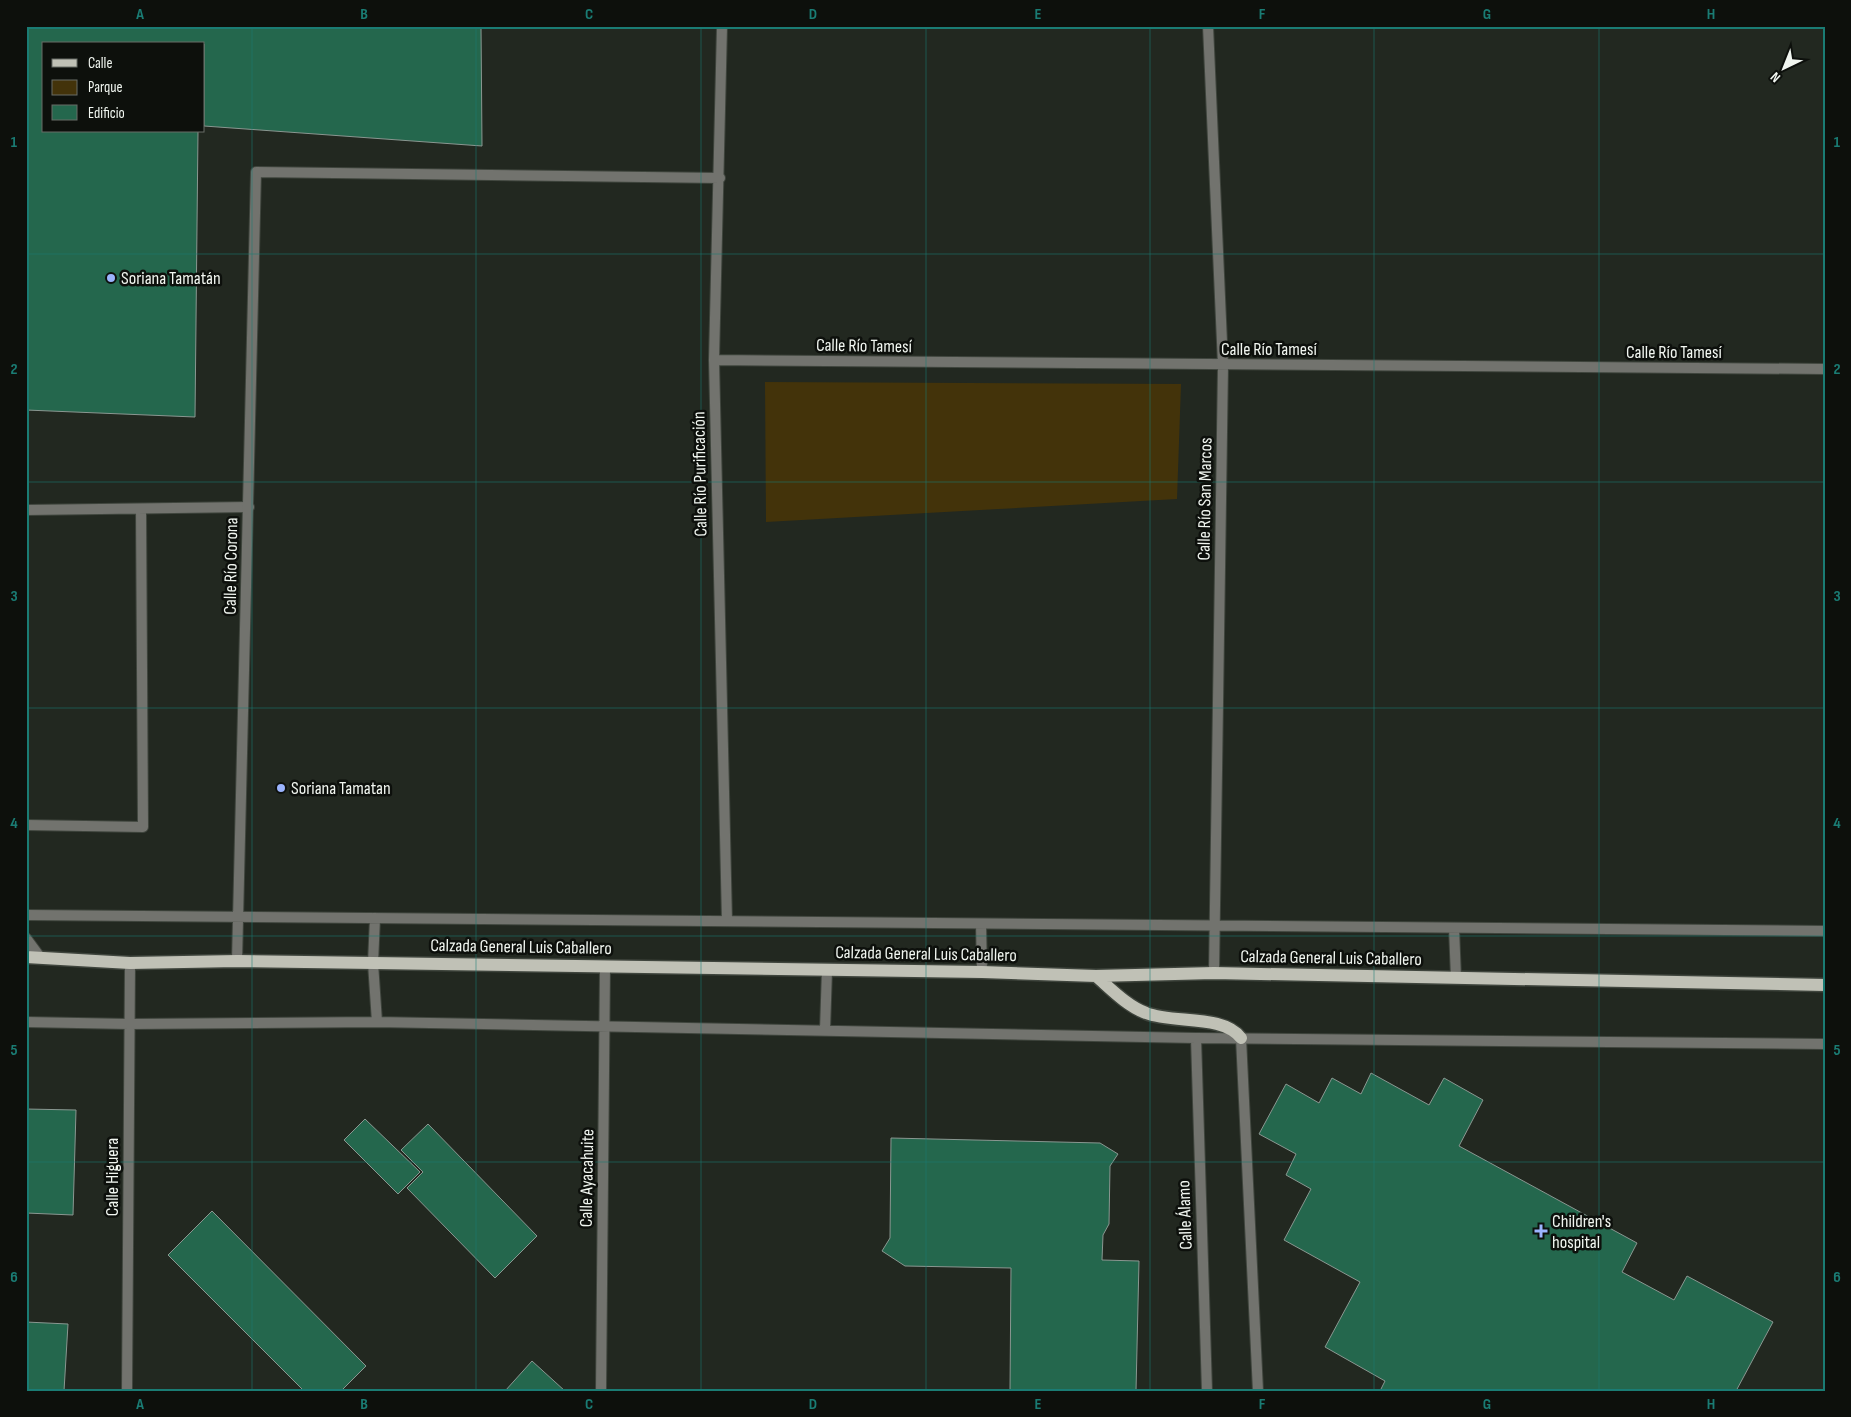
<svg xmlns="http://www.w3.org/2000/svg" width="1851" height="1417" viewBox="0 0 1851 1417" font-family="'Sofia Sans Condensed',sans-serif">
  <style>
    .green { fill: #43330a }
    .building { fill: #24674d; stroke: #8a9791 }
    .lines { fill: none; stroke-linecap: round; stroke-linejoin: round }
    .lane-casing { stroke: #3f453d; stroke-width: 12 }
    .street-casing { stroke: #3f453d; stroke-width: 12 }
    .primary-casing { stroke: #3f453d; stroke-width: 15 }
    .lane { stroke: #72736e; stroke-width: 10 }
    .street { stroke: #72736e; stroke-width: 10 }
    .primary { stroke: #c0c1b6; stroke-width: 12 }
    .grid { fill: none; stroke: #1a7c74; stroke-width: 1; stroke-opacity: 0.55 }
    .poi-dot { fill: #9bb4fd; stroke: #0d100c; stroke-width: 2 }
    .labels { text-anchor: middle; dominant-baseline: central; stroke-width: 5; stroke-linejoin: round; paint-order: stroke }
    .poi-label { font-size: 18px; fill: #f1f6f0; stroke: #0d100c; text-anchor: start }
    .street-label { font-size: 18px; fill: #f1f6f0; stroke: #0d100c }
    .neatline { fill: none; stroke: #1a7c74; stroke-width: 2 }
    .grid-label { font-size: 16px; text-anchor: middle; font-weight: bold; fill: #1a7c74 }
  </style>
  <rect width="100%" height="100%" fill="#222820"/>
  <path class="green" d="M765,382L1181,384L1177,499L766,522Z"/>
  <path class="building" d="M26,26H481L482,146L204,126V44H44V131H198L195,417L26,410Z
    M1371,1073L1429,1105L1444,1078L1483,1100L1459,1146L1637,1243L1622,1272L1674,1300L1687,1276L1773,1322L1736,1391H1380L1385,1381L1325,1347L1360,1282L1284,1240L1311,1189L1286,1175L1296,1154L1259,1134L1286,1084L1319,1103L1332,1078L1361,1094Z
    M26,1109L76,1110L73,1215L26,1213Z
    M365,1119L420,1172L398,1194L344,1140Z
    M428,1124L537,1236L495,1278L407,1188L423,1172L401,1150Z
    M891,1138L1100,1143L1118,1154L1110,1166L1109,1224L1103,1235L1102,1260L1139,1261L1136,1391H1010L1011,1268L905,1266L882,1251L890,1238Z
    M212,1211L366,1366L341,1391H304L168,1255Z
    M26,1322L68,1324L64,1391H26Z
    M532,1361L565,1391H505Z"/>
  <g class="lines">
    <defs>
      <path id="lane" d="M26,510L249,507
        M26,825L143,827L141,509
        M26,938L40,957
        M1241,1038L1258,1391"/>
      <path id="street" d="M722,26L714,360L727,921
        M1208,26L1223,365L1214,973
        M714,360L1825,369
        M26,915L1825,931
        M375,918L373,963L377,1022
        M981,924L982,972
        M1454,928L1456,978
        M237,961L256,172L720,178
        M26,1022L129,1024L377,1022L1196,1038L1825,1044
        M825,1030L827,970
        M1196,1038L1207,1391
        M127,1391L130,963
        M601,1391L605,966"/>
      <path id="primary" d="M26,957L130,963L237,961L982,972L1096,976L1214,973L1825,985
        M1096,976C1111,989 1127,1006 1146,1013C1173,1024 1223,1014 1241,1038"/>
    </defs>
    <use href="#lane" class="lane-casing"/>
    <use href="#street" class="street-casing"/>
    <use href="#primary" class="primary-casing"/>
    <use href="#lane" class="lane"/>
    <use href="#street" class="street"/>
    <use href="#primary" class="primary"/>
  </g>
  <path class="grid" d="M252,26V1391M476,26V1391M701,26V1391M926,26V1391M1150,26V1391M1374,26V1391M1599,26V1391M26,254H1825M26,482H1825M26,708H1825M26,936H1825M26,1162H1825"/>
  <g class="poi-dot">
    <circle cx="111" cy="278" r="5"/>
    <circle cx="281" cy="788" r="5"/>
    <path d="M1538.5 1223.5h5v5h5v5h-5v5h-5v-5h-5v-5h5z"/>
  </g>
  <g class="labels">
    <g class="poi-label">
      <text x="121" y="278">Soriana Tamatán</text>
      <text x="291" y="788">Soriana Tamatan</text>
      <text x="1552" y="1221">Children's<tspan x="1552" dy="21">hospital</tspan></text>
    </g>
    <g class="street-label">
      <text transform="translate(864 346) rotate(1)">Calle Río Tamesí</text>
      <text x="1269" y="349">Calle Río Tamesí</text>
      <text x="1674" y="352">Calle Río Tamesí</text>
      <text transform="translate(700 474) rotate(-91)">Calle Río Purificación</text>
      <text transform="translate(1205 499) rotate(-89)">Calle Río San Marcos</text>
      <text transform="translate(231 566) rotate(-89)">Calle Río Corona</text>
      <text transform="translate(521 947) rotate(1)">Calzada General Luis Caballero</text>
      <text transform="translate(926 954) rotate(1)">Calzada General Luis Caballero</text>
      <text transform="translate(1331 958) rotate(1)">Calzada General Luis Caballero</text>
      <text transform="translate(112 1177) rotate(-90)">Calle Higuera</text>
      <text transform="translate(587 1178) rotate(-89)">Calle Ayacahuite</text>
      <text transform="translate(1185 1215) rotate(-92)">Calle Álamo</text>
    </g>
  </g>
  <rect width="1851" height="1417" fill="none" stroke="#0d100c" stroke-width="55"/>
  <rect x="42" y="42" width="162" height="90" fill="#0d100c" stroke="#686c67"/>
  <rect x="52" y="59" width="25" height="8" fill="#c0c1b6" stroke="#686c67"/>
  <text x="88" y="68" font-size="15" fill="#f1f6f0">Calle</text>
  <rect x="52" y="80" width="25" height="15" fill="#43330a" stroke="#686c67"/>
  <text x="88" y="92" font-size="15" fill="#f1f6f0">Parque</text>
  <rect x="52" y="105" width="25" height="15" fill="#24674d" stroke="#686c67"/>
  <text x="88" y="118" font-size="15" fill="#f1f6f0">Edificio</text>
  <g transform="translate(1784 68) rotate(223)" stroke="#0d100c" stroke-width="4" paint-order="stroke">
  <path d="M0-4L9 19L0 12L-9 19Z" fill="#f1f6f0"/>
  <text y="-8" font-size="14" font-weight="bold" text-anchor="middle" fill="#f1f6f0">N</text>
  </g>
  <rect x="28" y="28" width="1796" height="1362" class="neatline"/>
  <g class="grid-label">
    <text x="140" y="19">A</text>
    <text x="364" y="19">B</text>
    <text x="589" y="19">C</text>
    <text x="813" y="19">D</text>
    <text x="1038" y="19">E</text>
    <text x="1262" y="19">F</text>
    <text x="1487" y="19">G</text>
    <text x="1711" y="19">H</text>
    <text x="14" y="147">1</text>
    <text x="1837" y="147">1</text>
    <text x="14" y="374">2</text>
    <text x="1837" y="374">2</text>
    <text x="14" y="601">3</text>
    <text x="1837" y="601">3</text>
    <text x="14" y="828">4</text>
    <text x="1837" y="828">4</text>
    <text x="14" y="1055">5</text>
    <text x="1837" y="1055">5</text>
    <text x="14" y="1282">6</text>
    <text x="1837" y="1282">6</text>
    <text x="140" y="1409">A</text>
    <text x="364" y="1409">B</text>
    <text x="589" y="1409">C</text>
    <text x="813" y="1409">D</text>
    <text x="1038" y="1409">E</text>
    <text x="1262" y="1409">F</text>
    <text x="1487" y="1409">G</text>
    <text x="1711" y="1409">H</text>
  </g>
</svg>
